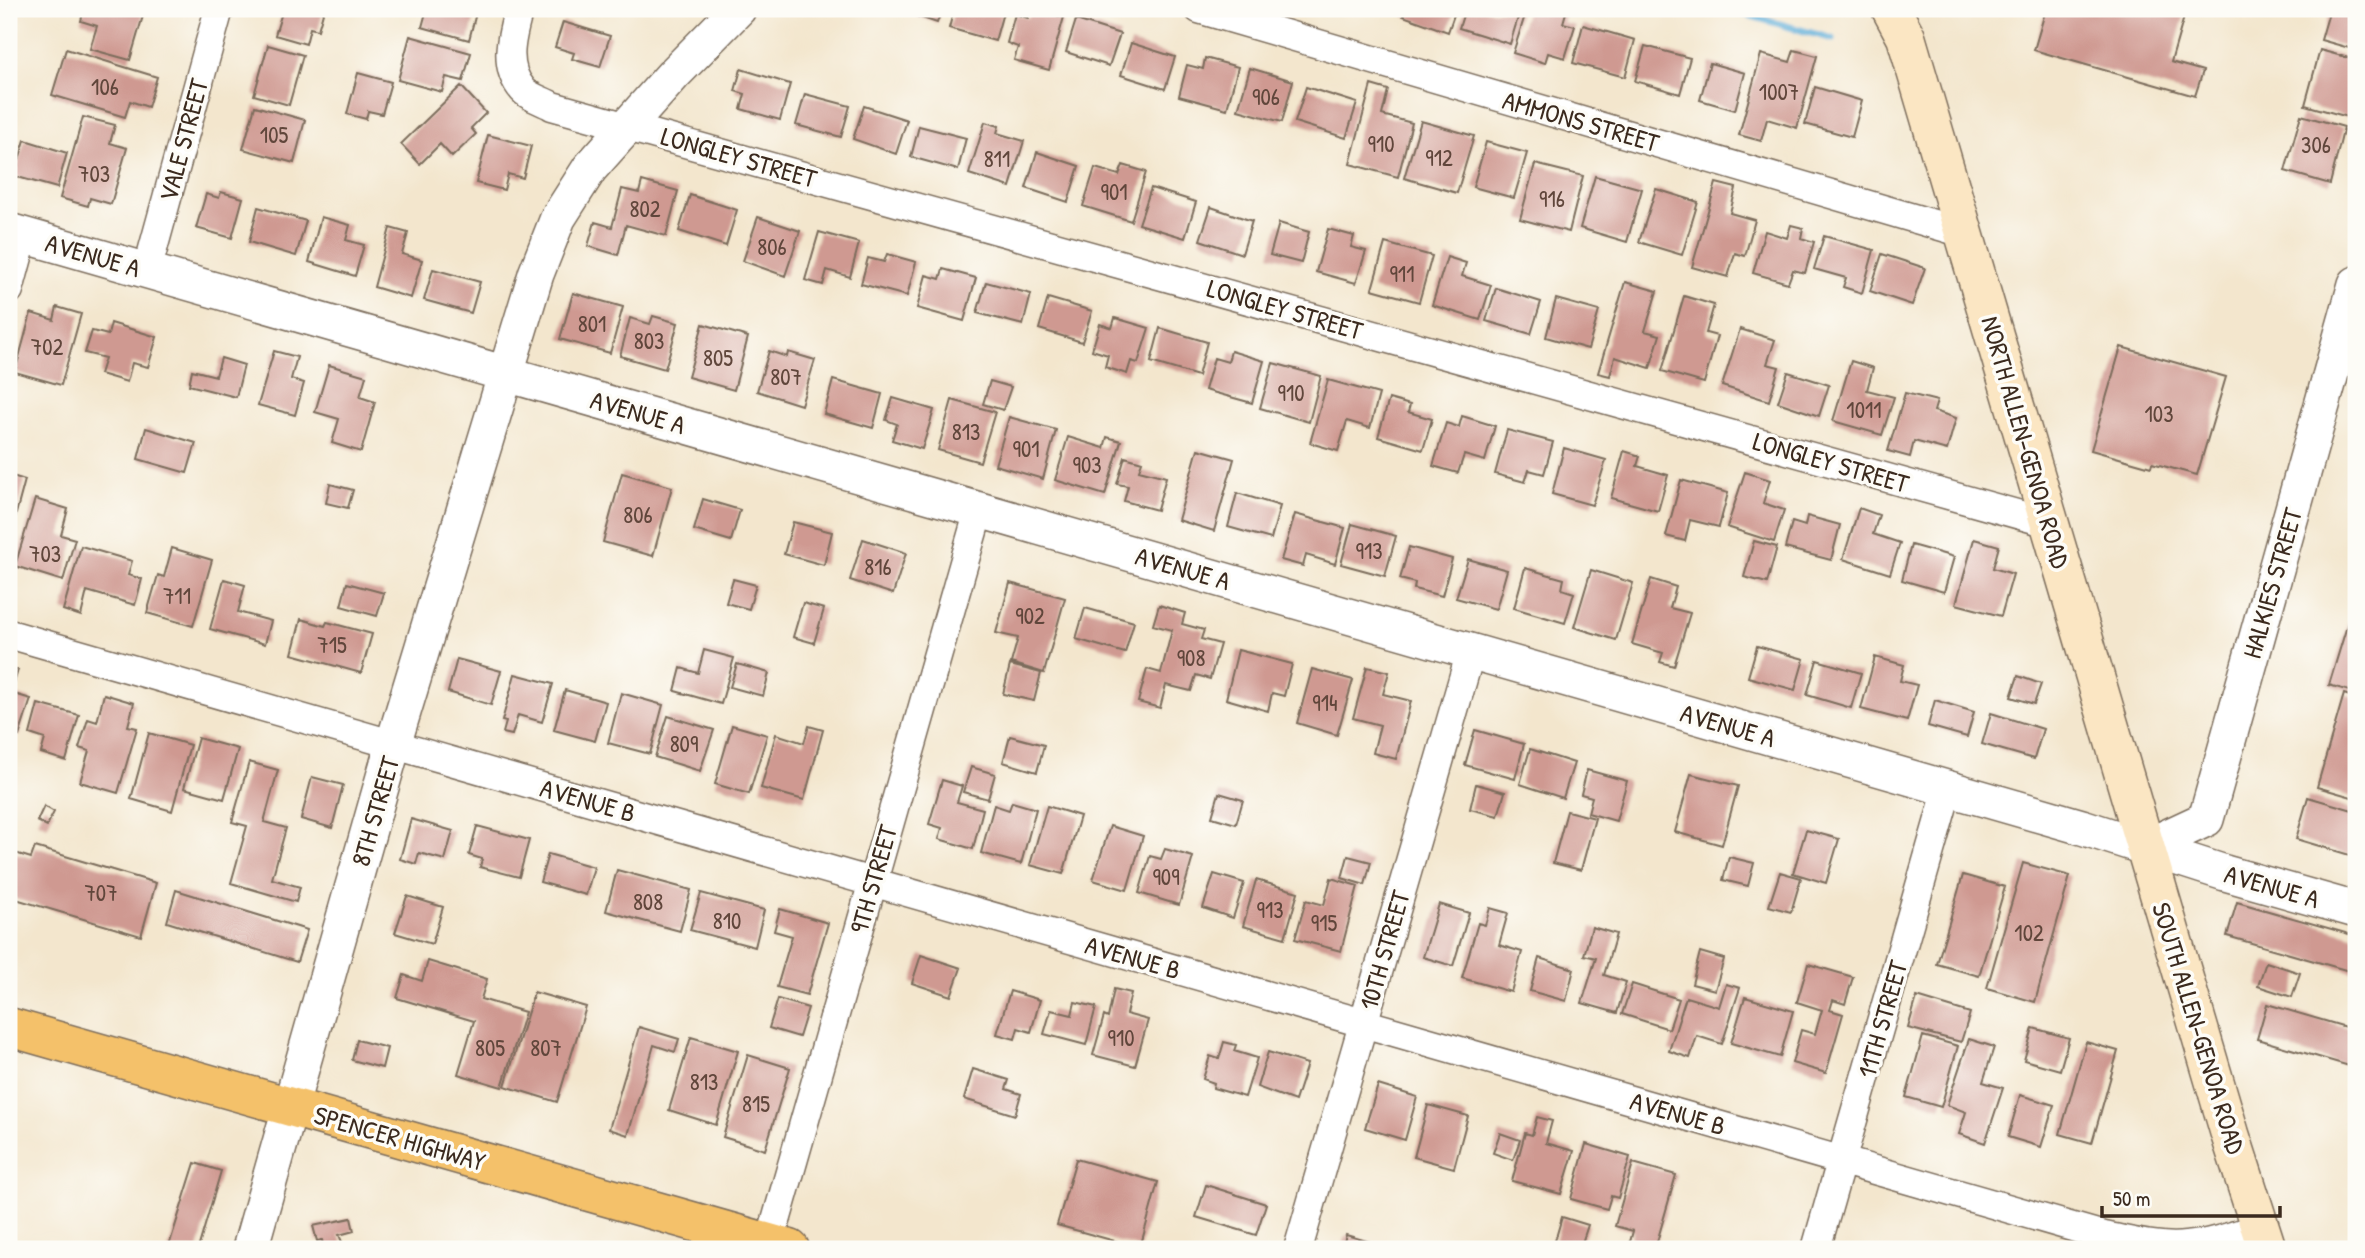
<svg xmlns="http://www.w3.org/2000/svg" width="2365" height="1258" viewBox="0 0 2365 1258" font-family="'Patrick Hand',sans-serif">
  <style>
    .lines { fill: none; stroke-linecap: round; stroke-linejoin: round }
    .stream { stroke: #5eaed8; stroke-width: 7 }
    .building { fill: #cf9991 }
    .minor-casing { stroke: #7b6c5b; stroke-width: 31 }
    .tertiary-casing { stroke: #7b6c5b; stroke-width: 38 }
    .secondary-casing { stroke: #7b6c5b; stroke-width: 41 }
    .primary-casing { stroke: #7b6c5b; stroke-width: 41 }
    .minor { stroke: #fff; stroke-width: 28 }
    .tertiary { stroke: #fff; stroke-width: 35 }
    .secondary { stroke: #fbe6c3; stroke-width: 38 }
    .primary { stroke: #f4c16a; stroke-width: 38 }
    .labels { text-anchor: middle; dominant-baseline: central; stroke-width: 7; stroke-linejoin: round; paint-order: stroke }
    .number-label { font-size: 23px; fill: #60463b }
    .street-label { font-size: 26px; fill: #3b2a1e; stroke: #fdfcf7 }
  </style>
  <rect width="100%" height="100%" fill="#fdfcf7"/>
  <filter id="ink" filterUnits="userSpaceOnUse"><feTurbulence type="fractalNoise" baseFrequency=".0143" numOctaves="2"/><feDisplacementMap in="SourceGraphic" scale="14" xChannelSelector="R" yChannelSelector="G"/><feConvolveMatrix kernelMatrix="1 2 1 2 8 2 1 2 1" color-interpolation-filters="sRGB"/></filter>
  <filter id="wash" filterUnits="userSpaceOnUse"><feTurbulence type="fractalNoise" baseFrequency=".00686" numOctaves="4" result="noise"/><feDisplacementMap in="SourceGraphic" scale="28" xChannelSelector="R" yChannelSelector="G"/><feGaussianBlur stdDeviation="1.57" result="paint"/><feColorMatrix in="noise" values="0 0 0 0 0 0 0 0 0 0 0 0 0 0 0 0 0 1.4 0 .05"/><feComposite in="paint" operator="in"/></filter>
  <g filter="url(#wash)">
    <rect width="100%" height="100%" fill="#f3e6cd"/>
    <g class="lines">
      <path class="stream" d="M1726,9L1833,39"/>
    </g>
    <g id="blocks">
      <path class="building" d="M84,9H145L130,60L90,49L97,26L81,21Z
        M283,9H324L318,30L310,28L306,44L275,35Z
        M427,9H477L469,40L422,27Z
        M896,9H942L937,23Z
        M954,9H1004L995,41L949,28Z
        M1031,9L1064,17L1049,70L1014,60L1018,47L1007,43L1015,14L1028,18Z
        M1406,9H1456L1448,32L1403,16Z
        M1465,9L1520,11L1510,44L1459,28Z
        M1527,9H1567L1563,23L1575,26L1565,58L1548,53L1545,63L1513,53Z
        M2046,9H2155L2184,17L2171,62L2203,71L2195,96L2034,50Z
        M2330,9H2356V50L2321,40Z
        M1076,20L1120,34L1109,66L1066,52Z
        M563,22L610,36L600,67L572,59L574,53L555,47Z
        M1583,25L1635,40L1625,77L1573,63Z
        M410,36L471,53L463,81L446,77L442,92L398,80Z
        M1131,43L1175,57L1165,89L1121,75Z
        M268,45L303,55L289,105L254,95Z
        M1645,46L1690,58L1680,94L1635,81Z
        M66,49L157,77L148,107L130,101L125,117L52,95Z
        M1794,50L1817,56L1797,128L1767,119L1761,141L1739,135L1761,54L1790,62Z
        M2320,50L2356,60V88L2348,117L2305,105Z
        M1205,58L1238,67L1227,109L1179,96L1187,65L1203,69Z
        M1710,63L1745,73L1735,110L1700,100Z
        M1250,68L1293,81L1282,122L1238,110Z
        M741,69L790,84L780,120L741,109L745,94L735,91Z
        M358,73L391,82L382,114L368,111L366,119L347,114Z
        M1371,85L1388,90L1382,115L1412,123L1398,177L1350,164Z
        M461,86L486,113L471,128L476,134L452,157L440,144L420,164L401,144Z
        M1306,87L1357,103L1346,138L1295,122Z
        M1815,87L1862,101L1852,137L1805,124Z
        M805,94L850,106L841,137L796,125Z
        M255,106L305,120L294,163L243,149Z
        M864,106L907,120L896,154L853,139Z
        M2301,115L2344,127L2330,184L2285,171Z
        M83,117L115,125L110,143L127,148L111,204L90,198L88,206L60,198Z
        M1421,121L1474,136L1457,193L1404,178Z
        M985,122L999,126L997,133L1024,141L1010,187L969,174Z
        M919,126L966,138L958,170L911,157Z
        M488,135L531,146L523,178L508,174L504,190L476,183Z
        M25,140L67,153L57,188L14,176Z
        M1486,142L1527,153L1514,198L1473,187Z
        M1037,152L1079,166L1068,202L1026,188Z
        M1535,164L1583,176L1569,232L1520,219Z
        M1123,165L1146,172L1131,221L1083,206L1095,168L1119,175Z
        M1595,176L1642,189L1627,242L1580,228Z
        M642,181L678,191L666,236L626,225L618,255L588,246L595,222L612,227L622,189L639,193Z
        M1716,183L1736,188L1730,213L1755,220L1745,256L1735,253L1728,277L1692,267Z
        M1151,188L1196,202L1185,238L1139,224Z
        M1656,189L1698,202L1682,255L1639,242Z
        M221,192L243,198L232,238L196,228L206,194L219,198Z
        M690,195L737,210L726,246L679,231Z
        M258,207L306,221L296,256L249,242Z
        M1211,207L1252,221L1242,254L1200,240Z
        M321,217L350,225L346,240L364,245L355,276L309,262Z
        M758,217L800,231L785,276L743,261Z
        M1279,223L1309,232L1301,263L1270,255Z
        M1791,225L1803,228L1801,238L1814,242L1805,273L1793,270L1788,283L1753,273L1765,231L1787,238Z
        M390,228L408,233L402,254L422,260L411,298L374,287Z
        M1328,229L1354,236L1351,247L1366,251L1356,283L1316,272Z
        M819,232L859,243L850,277L827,270L823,285L805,280Z
        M1824,236L1874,250L1862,293L1843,287L1846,278L1814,269Z
        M1385,243L1432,256L1419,302L1372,289Z
        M887,254L916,262L907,296L861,284L868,258L884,262Z
        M1882,254L1925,268L1912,305L1870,291Z
        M1447,257L1466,263L1462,276L1491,285L1480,320L1432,305Z
        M433,269L480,282L471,313L424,300Z
        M943,269L976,278L964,321L917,308L926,275L940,279Z
        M986,282L1031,294L1023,325L977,313Z
        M1625,282L1657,291L1645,331L1660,335L1650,368L1615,357L1610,376L1598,373Z
        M1496,288L1541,302L1531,334L1486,321Z
        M573,293L623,307L610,353L560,339Z
        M1684,296L1714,305L1706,333L1717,336L1704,383L1662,371Z
        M1048,298L1092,311L1082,342L1039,329Z
        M1556,299L1599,311L1588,349L1546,337Z
        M57,307L81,314L61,385L15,372L31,313L54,320Z
        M653,316L678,323L665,369L620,356L630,318L650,324Z
        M1115,318L1149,328L1138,363L1131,361L1127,374L1105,367L1108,355L1092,350L1100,324L1112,328Z
        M111,323L157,337L148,367L132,363L127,382L100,374L105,358L85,353L92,331L108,335Z
        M703,324L748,337L734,390L688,377Z
        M1160,328L1207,342L1198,376L1151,362Z
        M1740,329L1775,340L1767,364L1779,367L1769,401L1722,386Z
        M2121,347L2226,377L2197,475L2152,463L2151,467L2091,450Z
        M274,351L297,357L291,379L304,383L295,415L258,405Z
        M769,351L787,357L788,352L815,360L801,405L757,391Z
        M1231,351L1264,361L1252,403L1205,390L1214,358L1228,362Z
        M221,358L244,365L236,397L189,385L192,370L216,376Z
        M1851,361L1873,368L1867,390L1894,397L1882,435L1833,421Z
        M1273,363L1321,376L1309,422L1260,408Z
        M329,365L366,376L360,397L375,402L361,452L332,443L339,419L315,412Z
        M1788,372L1829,385L1819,416L1778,402Z
        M833,380L882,394L873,428L824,414Z
        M1328,380L1379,394L1370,428L1347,421L1338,451L1310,443Z
        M990,381L1011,387L1003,410L983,404Z
        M1905,393L1937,401L1934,411L1956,418L1947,450L1914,441L1910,457L1888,451Z
        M893,398L934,410L922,449L892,440L897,424L886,420Z
        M1389,399L1410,405L1408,412L1432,419L1423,450L1378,437Z
        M952,400L995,412L980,462L938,450Z
        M1462,416L1495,426L1485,461L1464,455L1458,473L1433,466L1446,423L1459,427Z
        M1009,417L1056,430L1043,479L995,465Z
        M146,428L196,443L187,473L138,459Z
        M1507,430L1553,442L1544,474L1529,470L1525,482L1495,474Z
        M1068,437L1104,448L1107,437L1121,441L1105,495L1055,480Z
        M1564,448L1606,460L1592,505L1552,494Z
        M1198,449L1234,459L1214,531L1178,520Z
        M1624,451L1640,456L1637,466L1668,475L1658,511L1611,498Z
        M1125,457L1142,462L1139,470L1166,477L1157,510L1124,501L1128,486L1117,484Z
        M1745,472L1770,480L1763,503L1784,510L1774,542L1727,527Z
        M622,473L672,487L653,556L603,542Z
        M9,475L25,480L10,536H9Z
        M1681,480L1728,493L1719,527L1690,520L1685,541L1666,536Z
        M330,484L353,490L348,508L326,503Z
        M1237,493L1280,506L1271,539L1228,527Z
        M35,499L68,509L61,535L75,539L63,581L15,566Z
        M703,499L740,510L731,541L694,530Z
        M1859,508L1879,515L1873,534L1900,543L1890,574L1843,559Z
        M1295,514L1345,528L1335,564L1306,555L1303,566L1281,560Z
        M1807,516L1840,525L1831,560L1785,548L1792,522L1805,526Z
        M793,522L832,532L824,565L784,554Z
        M1352,524L1396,536L1385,576L1341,564Z
        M863,539L906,553L893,594L850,580Z
        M1974,539L1999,546L1993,568L2013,574L2001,616L1956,604Z
        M1754,541L1777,547L1767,583L1744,577Z
        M1911,545L1954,557L1944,592L1902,580Z
        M81,546L132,561L128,575L142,579L135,605L87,591L81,616L63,610Z
        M1409,547L1452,559L1442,596L1414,589L1415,583L1400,579Z
        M172,548L212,560L193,626L147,613L158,575L164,577Z
        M1468,559L1507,570L1496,609L1456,598Z
        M1525,568L1564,579L1562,589L1574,593L1565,623L1514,608Z
        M1591,570L1633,583L1616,640L1574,627Z
        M224,579L245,585L238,612L271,621L265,644L210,629Z
        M733,579L756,585L749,609L726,603Z
        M1651,579L1676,587L1670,608L1690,613L1674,666L1660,662L1663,653L1632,644Z
        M347,583L384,593L377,616L341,606Z
        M1010,583L1065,598L1044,673L1011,663L1018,638L996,633Z
        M2356,596V693L2329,685Z
        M803,603L824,609L814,643L793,637Z
        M1159,605L1185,613L1182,624L1204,630L1201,639L1220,644L1210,679L1196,675L1191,691L1166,685L1160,708L1138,702L1147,669L1161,673L1172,630L1153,625Z
        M1085,608L1134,622L1125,653L1076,639Z
        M301,619L325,626L327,622L372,634L361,673L292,654Z
        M1757,646L1804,659L1795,690L1748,677Z
        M704,650L734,658L721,704L675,691L681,668L698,673Z
        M1238,650L1292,664L1284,696L1272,693L1268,711L1226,699Z
        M1875,657L1904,665L1900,681L1917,685L1907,721L1861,709Z
        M457,659L501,671L491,705L448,692Z
        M1817,660L1861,673L1851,708L1807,695Z
        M737,664L769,673L763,696L730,687Z
        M1010,665L1041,673L1034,701L1003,694Z
        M9,667L18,670L11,693L31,699L19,736L9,733Z
        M1367,667L1389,672L1383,694L1411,701L1396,759L1373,753L1380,725L1353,718Z
        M1312,669L1353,680L1337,735L1297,723Z
        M515,674L553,684L542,722L518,715L512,735L503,733L506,722L502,721Z
        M2018,676L2041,684L2034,704L2011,697Z
        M565,690L606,702L595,741L554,730Z
        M621,693L663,705L650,754L608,743Z
        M104,694L134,703L128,726L137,728L118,793L80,782L89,751L79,748L88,719L97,722Z
        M2344,694L2356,698L2355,798L2317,787Z
        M1935,700L1974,712L1967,737L1928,726Z
        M38,704L79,715L66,761L41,753L45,739L30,734Z
        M1991,713L2043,729L2034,759L1982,744Z
        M668,716L714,730L700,771L655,757Z
        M732,725L767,735L749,794L715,784Z
        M809,726L823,730L804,800L761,788L776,734L804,743Z
        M1475,730L1524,744L1515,779L1465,765Z
        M149,733L190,745L172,811L131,799Z
        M1010,736L1044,745L1037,772L1003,762Z
        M198,738L238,749L224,799L184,788Z
        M1530,749L1574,763L1563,798L1520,784Z
        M249,762L278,770L264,822L286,828L272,879L300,887L296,902L231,883L247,826L232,822Z
        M971,767L995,774L988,799L963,792Z
        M1587,770L1627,781L1616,821L1588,813L1592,797L1581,794Z
        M1691,774L1738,786L1722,845L1675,832Z
        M312,777L343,785L332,828L301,819Z
        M942,780L962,786L957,802L983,809L973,849L939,839L942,828L929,824Z
        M1476,784L1505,792L1498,816L1470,809Z
        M1219,793L1243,800L1236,824L1212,817Z
        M2308,797L2356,811V857L2296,839Z
        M1012,802L1036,809L1021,864L981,853L994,805L1009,810Z
        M44,806L54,812L47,826L37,821Z
        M1047,806L1080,816L1063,874L1030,865Z
        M1567,811L1595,818L1581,870L1553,863Z
        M411,819L453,831L445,860L419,853L416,864L400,859Z
        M477,826L529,840L519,877L480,867L482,859L469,855Z
        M1110,826L1143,836L1127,890L1093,880Z
        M1806,830L1839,839L1826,883L1793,873Z
        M35,847L156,883L141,936L9,897V851L31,858Z
        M1165,849L1193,857L1179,905L1139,893L1150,856L1161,859Z
        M548,854L594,867L586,895L540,882Z
        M1348,856L1371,862L1365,885L1342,878Z
        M1729,857L1754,863L1748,886L1723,880Z
        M2023,863L2070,876L2035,1002L1987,988Z
        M617,870L691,890L680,931L606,911Z
        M1780,872L1801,878L1791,912L1769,906Z
        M1214,874L1244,883L1233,918L1203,908Z
        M1963,875L2005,887L1979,976L1937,964Z
        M1331,878L1358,886L1341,951L1295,939L1306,900L1324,905Z
        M1256,880L1298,892L1285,938L1243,926Z
        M176,890L307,930L297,962L167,922Z
        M701,893L764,910L755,947L690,930Z
        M407,896L443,907L432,944L395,933Z
        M2237,902L2356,936V973L2227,936Z
        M1439,904L1469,913L1453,966L1423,957Z
        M1490,908L1508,913L1499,945L1522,952L1511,992L1462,978L1478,923L1485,925Z
        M780,909L828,923L807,995L777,987L792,936L774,931Z
        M1592,927L1616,934L1604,975L1626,982L1617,1013L1582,1003L1596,958L1584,955Z
        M1700,952L1724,959L1715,990L1692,984Z
        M921,955L961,968L951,996L912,983Z
        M1539,958L1574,969L1566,1001L1530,991Z
        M428,961L487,979L481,999L525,1012L502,1087L458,1074L474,1021L397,998L404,975L422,981Z
        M2266,962L2300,973L2292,997L2258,986Z
        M1808,964L1853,977L1845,1004L1833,1000L1830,1010L1843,1014L1826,1073L1792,1063L1801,1030L1815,1034L1822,1010L1797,1002Z
        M1632,984L1679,999L1669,1029L1622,1014Z
        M1726,984L1740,988L1722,1044L1697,1036L1690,1058L1669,1051L1686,997L1719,1007Z
        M1114,989L1131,993L1126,1014L1148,1020L1135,1066L1093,1055L1104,1016L1108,1018Z
        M1010,991L1040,1000L1031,1032L1018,1028L1015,1039L997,1034Z
        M534,992L586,1007L557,1102L505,1086Z
        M1745,997L1793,1011L1780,1057L1731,1043Z
        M1917,997L1970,1013L1961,1042L1908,1028Z
        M778,999L808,1008L799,1037L769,1028Z
        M1075,1002L1096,1007L1086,1045L1044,1034L1051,1010L1072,1015Z
        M2267,1004L2356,1030V1068L2257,1039Z
        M639,1027L679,1039L675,1052L654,1045L628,1135L609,1129Z
        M2033,1028L2069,1038L2060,1070L2024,1060Z
        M1923,1036L1958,1046L1941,1107L1906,1097Z
        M691,1037L738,1051L716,1125L669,1110Z
        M1969,1039L1994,1047L1983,1082L2003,1088L1985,1143L1959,1134L1966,1112L1947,1105Z
        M357,1040L387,1048L382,1068L352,1060Z
        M1224,1042L1236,1045L1234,1051L1257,1058L1245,1097L1213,1088L1214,1083L1203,1079L1210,1056L1219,1059Z
        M2086,1042L2118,1051L2092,1143L2060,1134Z
        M1268,1052L1307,1064L1295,1101L1257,1087Z
        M748,1055L790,1068L765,1150L723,1137Z
        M973,1069L1009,1080L1006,1089L1021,1094L1015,1115L964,1099Z
        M1378,1085L1417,1097L1405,1140L1365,1128Z
        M2020,1095L2054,1105L2041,1147L2008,1137Z
        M1428,1105L1468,1116L1454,1168L1414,1157Z
        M1537,1117L1552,1121L1546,1143L1574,1151L1561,1194L1512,1181L1525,1133L1532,1135Z
        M1500,1133L1520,1140L1513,1160L1493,1153Z
        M1586,1144L1630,1157L1618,1198L1611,1196L1607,1209L1571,1199Z
        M1076,1159L1158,1182L1140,1248L1057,1225Z
        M195,1163L221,1171L198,1249H168Z
        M1633,1163L1676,1175L1655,1249H1628L1633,1231L1615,1226Z
        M1206,1185L1266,1204L1256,1235L1196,1217Z
        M1562,1217L1588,1225L1580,1249L1555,1241Z
        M351,1218L354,1231L339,1235L345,1249H324L322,1240L317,1241L313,1226Z
        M1346,1235L1394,1249H1342Z"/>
    </g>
  </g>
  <g filter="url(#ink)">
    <use href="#blocks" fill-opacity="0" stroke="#7b6c5b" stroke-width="2"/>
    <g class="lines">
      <defs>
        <path id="minor" d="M519,9C512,35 502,66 523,90C529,97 544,101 552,106L2049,523
          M1199,9L1964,233
          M147,271L219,9
          M9,290L24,235
          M9,634L2104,1236C2131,1241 2159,1249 2186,1246C2211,1244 2235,1235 2260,1227
          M768,1249L979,510
          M1298,1249L1471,651
          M1816,1249L1948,788"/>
        <path id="tertiary" d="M9,231L2082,827L2225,873L2356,910
          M2146,847L2206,819L2356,284
          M250,1249L393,745L536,274L558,218L590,168L673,75L738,9"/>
        <path id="secondary" d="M1891,9L1906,37L2230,1134L2267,1249"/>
        <path id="primary" d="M9,1027L790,1249"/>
      </defs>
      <use href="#minor" class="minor-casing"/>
      <use href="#tertiary" class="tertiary-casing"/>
      <use href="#secondary" class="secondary-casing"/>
      <use href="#primary" class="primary-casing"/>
      <use href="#minor" class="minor"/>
      <use href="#tertiary" class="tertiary"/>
      <use href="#secondary" class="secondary"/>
      <use href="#primary" class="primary"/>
    </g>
  </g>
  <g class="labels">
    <g class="number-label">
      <text x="105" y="86">106</text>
      <text x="1779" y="91">1007</text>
      <text x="1266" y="96">906</text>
      <text x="274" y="134">105</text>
      <text x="1381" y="143">910</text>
      <text x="2316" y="144">306</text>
      <text x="1439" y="157">912</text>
      <text x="997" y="158">811</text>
      <text x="94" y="173">703</text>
      <text x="1114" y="191">901</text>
      <text x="1552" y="198">916</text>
      <text x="645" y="208">802</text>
      <text x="772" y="246">806</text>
      <text x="1402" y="273">911</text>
      <text x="592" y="323">801</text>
      <text x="649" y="340">803</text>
      <text x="47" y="346">702</text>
      <text x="718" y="357">805</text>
      <text x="786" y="376">807</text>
      <text x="1291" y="392">910</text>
      <text x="1864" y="409">1011</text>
      <text x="2159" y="413">103</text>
      <text x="966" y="431">813</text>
      <text x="1026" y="448">901</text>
      <text x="1087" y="464">903</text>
      <text x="638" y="514">806</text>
      <text x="1369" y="550">913</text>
      <text x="45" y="553">703</text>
      <text x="878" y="566">816</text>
      <text x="177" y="595">711</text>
      <text x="1030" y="615">902</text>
      <text x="332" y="644">715</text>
      <text x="1191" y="657">908</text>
      <text x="1325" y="702">914</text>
      <text x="684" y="743">809</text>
      <text x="1166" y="876">909</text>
      <text x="101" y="892">707</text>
      <text x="648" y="901">808</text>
      <text x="1270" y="909">913</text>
      <text x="727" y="920">810</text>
      <text x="1324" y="922">915</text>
      <text x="2029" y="932">102</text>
      <text x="1121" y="1037">910</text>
      <text x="490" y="1047">805</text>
      <text x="546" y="1047">807</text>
      <text x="704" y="1081">813</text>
      <text x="756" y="1103">815</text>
    </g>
    <g class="street-label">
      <text transform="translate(1581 121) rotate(16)">AMMONS STREET</text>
      <text transform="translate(183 140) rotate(-75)">VALE STREET</text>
      <text transform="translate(739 157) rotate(16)">LONGLEY STREET</text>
      <text transform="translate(93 255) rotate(16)">AVENUE A</text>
      <text transform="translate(1285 309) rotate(16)">LONGLEY STREET</text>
      <text transform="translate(638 412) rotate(16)">AVENUE A</text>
      <text transform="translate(2026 442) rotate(74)">NORTH ALLEN-GENOA ROAD</text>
      <text transform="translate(1831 462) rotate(16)">LONGLEY STREET</text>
      <text transform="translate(1183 568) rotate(16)">AVENUE A</text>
      <text transform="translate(2272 583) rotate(-74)">HALKIES STREET</text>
      <text transform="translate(1728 725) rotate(16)">AVENUE A</text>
      <text transform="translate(588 800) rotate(16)">AVENUE B</text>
      <text transform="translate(375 811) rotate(-74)">8TH STREET</text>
      <text transform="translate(873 879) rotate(-74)">9TH STREET</text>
      <text transform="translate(2272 886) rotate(16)">AVENUE A</text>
      <text transform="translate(1384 950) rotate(-74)">10TH STREET</text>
      <text transform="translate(1133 957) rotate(16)">AVENUE B</text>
      <text transform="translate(1882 1019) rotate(-74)">11TH STREET</text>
      <text transform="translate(2199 1028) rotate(73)">SOUTH ALLEN-GENOA ROAD</text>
      <text transform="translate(1678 1113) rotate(16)">AVENUE B</text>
      <text transform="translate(400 1138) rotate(16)">SPENCER HIGHWAY</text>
    </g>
  </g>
  <rect width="2365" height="1258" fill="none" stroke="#fdfcf7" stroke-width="35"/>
  <path d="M2102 1206v10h178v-10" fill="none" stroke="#3b2a1e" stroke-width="3.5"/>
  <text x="2113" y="1206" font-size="21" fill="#3b2a1e" stroke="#fdfcf7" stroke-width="5" paint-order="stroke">50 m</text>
</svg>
